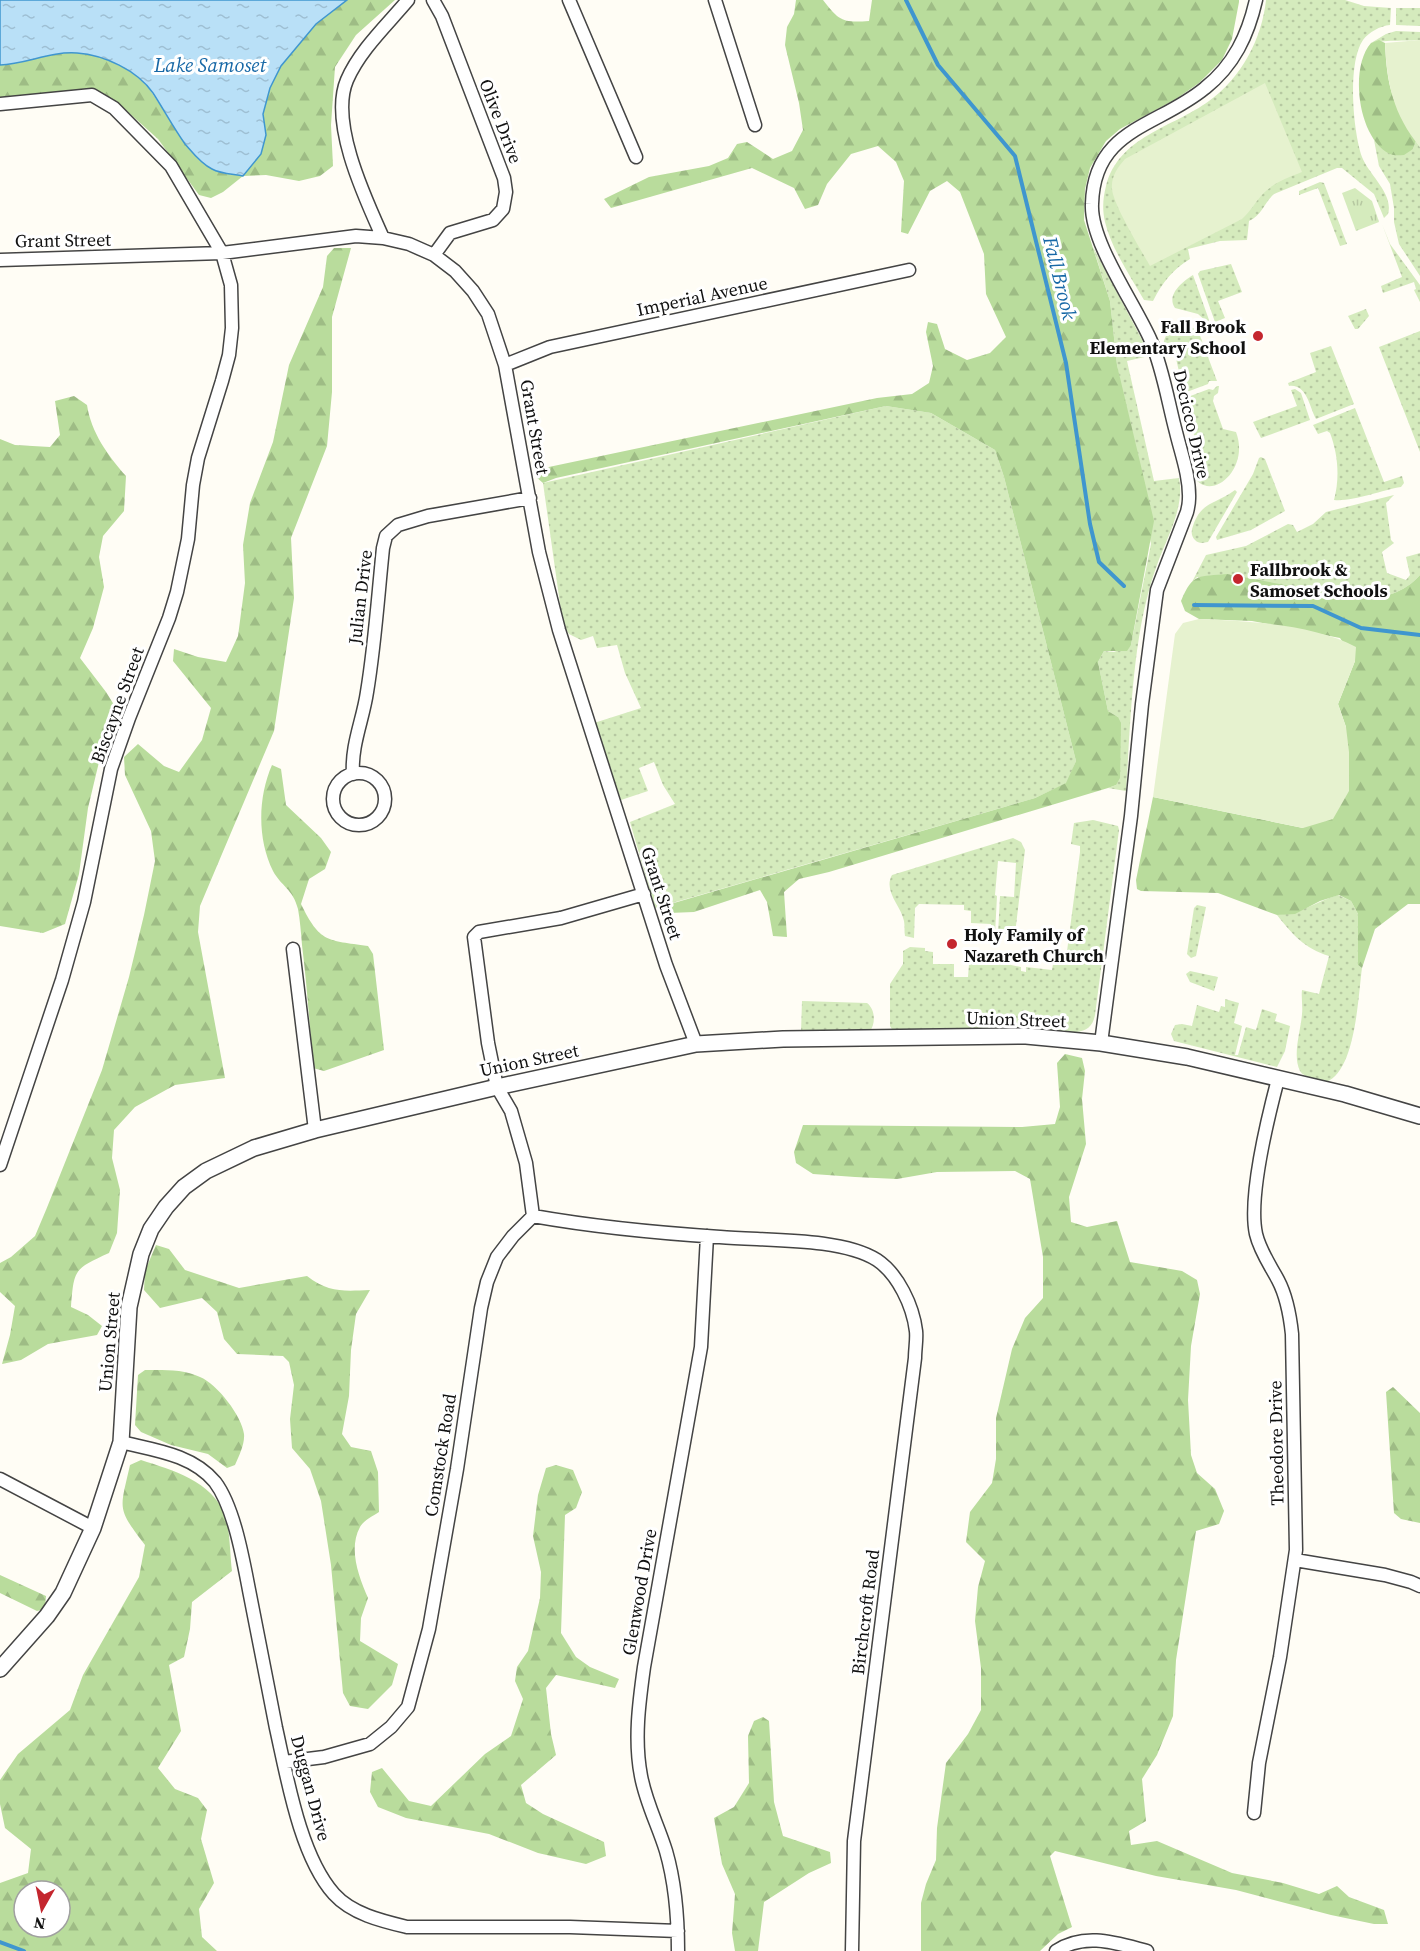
<svg xmlns="http://www.w3.org/2000/svg" width="1420" height="1951" viewBox="0 0 1420 1951" font-family="'Source Serif 4',serif">
  <style>
    .grass { fill: url(#grass-dots) }
    .forest { fill: url(#forest-firs); fill-rule: evenodd }
    .park { fill: url(#park-tufts) }
    .pitch { fill: #e6f2cf }
    .water { fill: url(#water-ripples); stroke: #3f96cf; stroke-width: 1.5 }
    .lines { fill: none; stroke-linecap: round; stroke-linejoin: round }
    .stream { stroke: #3f96cf; stroke-width: 4 }
    .minor-casing { stroke: #444; stroke-width: 15 }
    .tertiary-casing { stroke: #444; stroke-width: 18 }
    .minor { stroke: #fff; stroke-width: 12 }
    .tertiary { stroke: #fff; stroke-width: 15 }
    .poi-dot { fill: #c4262e; stroke: #fff; stroke-width: 2 }
    .labels { text-anchor: middle; dominant-baseline: central; stroke-width: 6; stroke-linejoin: round; paint-order: stroke }
    .street-label { font-size: 18px; fill: #111; stroke: #fff }
    .poi-label { font-size: 18px; font-weight: bold; fill: #111; stroke: #fff; text-anchor: start }
    .water-label { font-size: 20px; font-style: italic; fill: #1768a6; stroke: #fff }
  </style>
  <defs>
    <pattern id="grass-dots" width="8" height="8" patternUnits="userSpaceOnUse" patternTransform="scale(1.5)"><rect width="8" height="8" fill="#d5ebbd"/><path d="M2 2h.1M6 6h.1" fill="none" stroke="#b6c8a1" stroke-width="1.8" stroke-linecap="round"/></pattern>
    <pattern id="forest-firs" width="22" height="20" patternUnits="userSpaceOnUse" patternTransform="scale(1.5)"><rect width="22" height="20" fill="#b9dc9c"/><path d="M5 1l3.5 6h-7zM16 11l3.5 6h-7z" fill="#9ebc85"/></pattern>
    <pattern id="park-tufts" width="24" height="20" patternUnits="userSpaceOnUse" patternTransform="scale(1.5)"><rect width="24" height="20" fill="#d5ebbd"/><path d="M3 7l-1-3M5 7V3M7 7l1-3M15 17l-1-3M17 17v-4M19 17l1-3" fill="none" stroke="#b6c8a1"/></pattern>
    <pattern id="water-ripples" width="26" height="14" patternUnits="userSpaceOnUse" patternTransform="scale(1.5)"><rect width="26" height="14" fill="#b9e0f7"/><path d="M2 4q2-2 4 0t4 0M15 11q2-2 4 0t4 0" fill="none" stroke="#9ebfd3"/></pattern>
  </defs>
  <rect width="100%" height="100%" fill="#fffdf5"/>
  <path class="grass" d="M1266,0H1345L1364,6L1391,8L1390,25C1380,26 1369,32 1363,40C1347,63 1353,132 1362,157C1369,175 1394,194 1388,214L1384,218L1374,194L1342,168H1337L1274,194C1264,203 1262,215 1249,221L1247,240L1220,241L1188,249L1190,259C1173,269 1162,283 1153,301L1144,300C1131,277 1111,248 1105,222C1102,209 1103,198 1106,186C1119,136 1172,128 1209,101C1241,78 1262,39 1266,0Z
    M1396,8H1420V26L1396,25Z
    M1396,31L1420,32V40C1407,41 1381,40 1371,43L1386,34Z
    M1374,140L1391,154L1413,149L1416,141L1420,147V276L1399,244L1394,222V208L1390,184L1379,166Z
    M1320,182L1324,183L1347,244L1340,246L1318,188L1299,195V191Z
    M1382,224L1390,244L1420,285V302L1414,290L1416,289L1414,282L1383,293L1381,286L1402,277Z
    M1093,247L1149,353V356L1127,361L1154,481L1179,478C1185,507 1167,537 1157,565C1132,633 1131,719 1126,791L1108,788L1116,785L1118,717L1108,711L1098,662L1104,651L1114,652L1131,645L1151,544L1117,365L1110,301Z
    M1231,264L1242,292L1218,301L1225,318L1215,322L1198,274L1200,271Z
    M1193,275L1209,320L1207,322L1198,314L1175,308C1166,295 1182,282 1193,275Z
    M1366,309L1369,316L1358,329H1355L1348,316Z
    M1180,325L1193,328L1199,333L1217,381H1209L1208,384L1184,393L1174,350L1163,352C1163,339 1166,330 1180,325Z
    M1420,331V452L1379,347Z
    M1331,346L1354,404L1316,419C1309,406 1307,384 1289,386L1288,383L1316,372L1310,353Z
    M1217,386H1219L1218,393L1214,396L1213,401L1223,429L1236,432C1251,471 1207,506 1192,473L1202,468L1185,398L1209,389L1213,390Z
    M1295,389L1301,393L1310,420L1261,438L1253,422L1297,406L1291,390Z
    M886,406L931,413L995,450L1004,477L1076,761L1067,783L1035,798L655,908L630,822L675,804L663,785L654,762L639,768L648,791L621,800L594,723L641,708L625,673L617,645L597,648L593,636L581,640L569,634L563,625L543,483Z
    M1355,408L1384,482L1402,476L1404,483L1401,487C1382,490 1352,502 1334,500C1340,478 1338,454 1330,433L1327,431L1318,434L1313,425Z
    M1261,457L1265,459L1285,511L1251,530L1217,540L1216,537L1253,474L1259,458Z
    M1235,490L1237,492L1208,542C1203,543 1199,544 1195,540C1191,536 1191,531 1193,526C1201,501 1217,504 1235,490Z
    M1394,495L1386,503L1391,540L1394,543L1382,552L1387,573L1406,580L1410,575L1406,557L1420,553V575C1402,595 1380,599 1354,598L1197,577L1192,582L1206,555L1246,546L1288,524L1293,525L1297,532L1313,524L1326,512Z
    M1093,820L1118,826L1119,830L1095,1015C1093,1026 1087,1031 1076,1032L898,1033L893,1031L890,1026V984L903,964V951L910,947L925,948V951L933,952V964H954V977H968L969,964L989,965L990,956H1012L1011,965L1021,967V971L1026,972V967L1052,970L1054,958L1066,959L1080,852V846L1071,844L1074,823Z
    M1013,838L1021,842L1025,850L1015,934H998L1000,896L1014,897L1016,863L998,861L995,895L997,896L995,934H991V924L971,923V911L964,910V905L919,904L915,908L914,938L905,936C904,931 905,927 904,921C901,906 883,891 892,875Z
    M1338,895L1351,901L1358,914V965L1362,968C1358,996 1356,1071 1326,1082C1319,1080 1304,1078 1300,1071C1292,1055 1301,1030 1302,1014C1303,1006 1301,998 1302,990L1319,994L1329,956C1304,948 1293,935 1277,915C1301,913 1316,902 1338,895Z
    M1197,905L1206,907L1196,956L1191,958L1187,954L1194,908Z
    M1190,971L1218,977L1214,991L1190,982L1186,974Z
    M1225,999L1239,1003L1234,1023L1242,1026L1235,1055H1238L1246,1027L1256,1030L1262,1009L1277,1014L1275,1021L1290,1026L1285,1051L1277,1067L1174,1041L1171,1034L1175,1025L1182,1024L1192,1026L1197,1005L1219,1012L1221,1006L1225,1007Z
    M802,1001L867,1003C875,1009 876,1023 870,1031L801,1033Z"/>
  <path class="forest" d="M347,0H395L356,35L335,67L331,125L333,166L320,176L299,181L266,175L243,176L223,192L211,198L199,195L158,139L118,103L99,92L85,89L0,98V65C26,64 51,51 77,53C104,55 137,70 152,93C164,110 173,127 185,143C192,152 201,164 212,169C221,174 233,174 243,176L266,135L263,114L270,88L281,66L316,24Z
    M796,0H823C839,21 843,23 869,21L872,0H1239V2L1232,39L1222,60L1199,83L1176,99L1120,129L1106,141L1090,168L1085,189L1084,220L1110,301L1117,365L1154,521L1131,645L1127,651H1104L1098,662L1108,711L1118,717L1121,723L1120,778L1116,785L1108,788L829,872L799,879L784,892L787,937L773,936L767,902L760,890L694,912L669,913L667,905L1035,798L1066,783L1076,761L1004,477L995,450L931,413L886,406L556,478L543,483L536,477L544,468L877,398L912,394L929,383L933,366L926,332L928,322L937,324L945,349L967,360L990,353L1006,337L986,294L984,254L960,192L947,181L930,191L908,234L901,232L904,181L896,162L878,146L851,154L827,184L818,205L805,209L794,188L752,168L611,208L604,199L649,177L709,166L728,158L737,144L747,142L773,159L792,151L803,130L799,103L785,45L787,27L794,14Z
    M1379,40L1385,43C1387,88 1392,102 1416,141L1413,149L1404,155C1400,155 1394,156 1390,154C1358,139 1349,68 1371,43Z
    M334,248H351L332,317V392L327,446L291,538L294,598L274,731L200,906L198,932L225,1078L175,1085L135,1107L114,1130L112,1158L120,1190L117,1233L109,1253C74,1269 74,1269 71,1307L88,1315L102,1326L97,1335L48,1344L21,1360L2,1364L10,1335L15,1306L0,1292V1263L11,1257L35,1236L46,1210L102,1070L129,977L144,915L155,861L151,831L125,775L124,757L138,744L164,766L179,772L202,740L211,708L173,661L174,649L198,657L226,662L238,636L245,583L243,545L250,503L273,442L289,365L323,287L327,256Z
    M74,396L87,405C91,432 108,456 126,476L124,511L103,536L99,557L104,587L93,628L80,658L106,692L116,708L104,741L88,808L79,874L65,924L43,933L0,926V439L15,445L50,447L60,435L55,401Z
    M1227,574L1354,598C1380,599 1402,595 1420,575V904H1408L1375,929L1362,968L1358,965V914L1351,901L1339,895L1320,901L1295,914L1277,915L1218,893L1141,891L1137,889L1136,880L1153,797L1303,828L1346,727L1338,704L1355,661L1340,638L1252,621L1199,619L1185,611L1181,601C1193,572 1199,577 1227,574Z
    M272,765L281,769L286,805L321,838L331,852L325,869L309,879L301,904C320,943 327,940 368,946L373,954L384,1050L324,1071L313,1068C310,1027 307,986 302,945C301,933 300,920 298,909C293,889 281,886 273,871C257,839 258,797 272,765Z
    M1065,1054L1082,1058L1085,1071L1082,1099L1086,1144L1069,1197L1071,1222L1087,1227L1117,1221L1130,1262L1182,1271L1197,1280L1200,1294L1191,1346L1188,1400L1191,1455L1197,1473L1215,1489L1224,1511L1219,1524L1196,1531L1176,1660L1173,1716L1157,1755L1142,1779L1146,1821L1129,1831L1131,1845L1157,1841L1232,1873L1283,1883L1319,1894L1337,1886L1349,1897L1384,1910L1388,1924H1374L1331,1915L1236,1890L1156,1876L1055,1851L1050,1856L1072,1927L1058,1934L1040,1951H921V1903L926,1884L936,1860L937,1828L946,1763L968,1734L981,1710V1668L975,1621L978,1587L985,1561L966,1542L970,1512L992,1483L996,1459V1418L1012,1349L1025,1318L1043,1298V1257L1030,1179L1015,1171L937,1172L897,1179L855,1177L813,1174L796,1163L794,1152L803,1125L1022,1127L1055,1124L1060,1107L1057,1063Z
    M156,1245L169,1249L185,1270L239,1288L307,1276C329,1293 344,1291 370,1290L356,1314L351,1350L349,1396L342,1434L351,1447L371,1451L378,1472L379,1512C373,1516 363,1521 360,1527C348,1549 359,1577 368,1598L361,1618L360,1641L398,1664L392,1685L368,1709L350,1706L343,1693L331,1565L321,1501L310,1469L292,1448L290,1419L294,1385L289,1362L283,1356L237,1354L224,1339L217,1312L202,1298L160,1308L144,1290L145,1271Z
    M145,1370C163,1370 184,1369 200,1377C217,1384 242,1416 244,1434C245,1444 239,1456 235,1465L227,1468L208,1454L171,1445L141,1432L135,1425L138,1375Z
    M1393,1387L1420,1413V1523L1401,1519L1394,1513L1386,1392Z
    M141,1460C172,1470 212,1481 225,1515C230,1528 230,1556 232,1571L192,1602L190,1629L184,1657L169,1665L181,1731L158,1768L175,1789L198,1798L207,1810L201,1839L214,1883L199,1909L202,1937L217,1951H0V1883L28,1873L31,1849L5,1828L0,1804V1780L18,1754L70,1710L83,1675L139,1577L145,1545C116,1507 120,1510 130,1465ZM24,1891H60V1927H24Z
    M556,1465L573,1470L582,1492L576,1508L565,1515L561,1633L576,1657L590,1667L619,1679L615,1688L556,1675L546,1688L551,1734L556,1755L521,1785L526,1803L543,1814L604,1842L606,1856L586,1864L538,1853L489,1834L406,1818L378,1807L370,1792L372,1772L382,1768L409,1801L431,1806L485,1754L511,1736L523,1699L515,1681L517,1667L528,1651L540,1598L541,1572L533,1536L538,1495L546,1468Z
    M0,1575L46,1596L45,1609L37,1611L0,1593Z
    M763,1717L769,1721L774,1802L783,1836L830,1852L831,1863L809,1873L764,1902L758,1951H735L732,1933L735,1894L722,1864L714,1818L734,1807L749,1783L748,1736L754,1721Z"/>
  <path class="park" d="M1355,188L1372,201L1379,222L1356,231L1342,193Z"/>
  <path class="pitch" d="M1420,40V147C1393,114 1387,84 1385,43Z
    M1265,83L1302,172C1287,178 1272,183 1261,196C1254,204 1250,212 1242,219L1150,266C1141,250 1113,204 1112,189C1111,177 1117,168 1125,159Z
    M1199,619C1247,621 1314,624 1356,647L1355,661L1338,704L1346,727L1349,752V791L1333,819L1303,828L1153,797L1175,634L1183,623Z"/>
  <path class="water" d="M0,0H347L316,24L281,66L270,88L263,114L266,135L261,154L243,176C233,174 221,174 212,169C201,164 192,152 185,144C173,127 164,110 153,93C137,70 104,55 77,53C51,51 26,64 0,65Z"/>
  <g class="lines">
    <path class="stream" d="M906,0L938,65L1015,156L1066,363L1090,524L1099,562L1124,586
      M1194,605L1313,606L1361,628L1420,635
      M0,1942L24,1951"/>
    <defs>
      <path id="minor" d="M433,0L442,16L504,178L506,192L503,209L493,220L450,233L434,255
        M569,0L636,157
        M715,0L755,125
        M0,104L92,95L114,108L171,166L222,253L231,285L232,328L229,355L222,381L198,458L193,485L188,539L177,592L169,618L129,718L111,769L84,902L62,980L0,1165
        M383,238C365,198 329,122 347,80C360,50 387,25 408,0
        M0,260L222,253L356,236L383,238L409,244L434,255L455,271L473,291L488,314L505,365L539,552L559,630L666,965L696,1044
        M505,365L550,347L909,270
        M333 799a26 26 0 1 1 52 0a26 26 0 1 1-52 0Z
        M353,774C351,745 363,720 367,692C375,644 378,596 383,548L386,536L398,525L428,516L530,498
        M293,949L315,1130
        M1101,1043L1131,816L1142,704L1157,590L1187,512C1188,508 1189,503 1189,499C1190,477 1181,453 1176,432C1168,402 1163,369 1151,341C1135,304 1090,242 1092,204C1094,128 1158,127 1205,88C1234,65 1248,35 1256,0
        M533,1216C595,1227 658,1233 720,1237C764,1241 841,1237 877,1260C898,1274 913,1306 916,1331C917,1339 915,1349 915,1358L854,1841L852,1951
        M121,1442C153,1450 192,1454 215,1482C234,1507 243,1559 249,1590C258,1636 267,1682 276,1728C287,1777 300,1856 334,1894C352,1914 382,1921 407,1927H570L678,1931
        M0,1479L93,1528
        M1295,1560L1385,1575L1411,1582L1420,1586
        M284,1762L324,1757L370,1744L391,1727L408,1707L429,1629L457,1469L481,1308L487,1282L497,1257L513,1236L533,1216L526,1163L511,1111L497,1087L488,1043L474,937L479,932L561,918L644,894
        M1254,1813L1259,1763L1280,1657L1296,1550L1292,1334C1290,1315 1287,1297 1278,1280C1270,1265 1260,1251 1256,1234C1248,1197 1268,1117 1278,1079
        M678,1951C678,1918 675,1882 666,1851C658,1825 646,1803 641,1776C634,1740 639,1703 644,1667L701,1347L707,1236
        M1056,1951C1085,1932 1116,1943 1147,1951"/>
      <path id="tertiary" d="M0,1669L47,1616L63,1593L93,1528L121,1442L129,1307L141,1254L151,1229L166,1207L184,1187L206,1171L254,1148L315,1130L497,1087L696,1044L783,1039L1026,1036L1101,1043L1187,1057L1345,1094L1420,1116"/>
    </defs>
    <use href="#minor" class="minor-casing"/>
    <use href="#tertiary" class="tertiary-casing"/>
    <use href="#minor" class="minor"/>
    <use href="#tertiary" class="tertiary"/>
  </g>
  <g class="poi-dot">
    <circle cx="1258" cy="336" r="6"/>
    <circle cx="1238" cy="579" r="6"/>
    <circle cx="952" cy="944" r="6"/>
  </g>
  <g class="labels">
    <g class="street-label">
      <text transform="translate(501 121) rotate(69)">Olive Drive</text>
      <text transform="translate(63 240) rotate(-1)">Grant Street</text>
      <text transform="translate(702 296) rotate(-12)">Imperial Avenue</text>
      <text transform="translate(1192 424) rotate(77)">Decicco Drive</text>
      <text transform="translate(535 427) rotate(80)">Grant Street</text>
      <text transform="translate(360 597) rotate(-83)">Julian Drive</text>
      <text transform="translate(117 705) rotate(-70)">Biscayne Street</text>
      <text transform="translate(662 893) rotate(72)">Grant Street</text>
      <text transform="translate(1016 1019) rotate(2)">Union Street</text>
      <text transform="translate(529 1060) rotate(-12)">Union Street</text>
      <text transform="translate(109 1342) rotate(-85)">Union Street</text>
      <text transform="translate(1276 1443) rotate(-91)">Theodore Drive</text>
      <text transform="translate(440 1455) rotate(-81)">Comstock Road</text>
      <text transform="translate(639 1592) rotate(-80)">Glenwood Drive</text>
      <text transform="translate(865 1612) rotate(-83)">Birchcroft Road</text>
      <text transform="translate(311 1788) rotate(75)">Duggan Drive</text>
    </g>
    <g class="poi-label">
      <text x="1246" y="326" text-anchor="end">Fall Brook<tspan x="1246" dy="21">Elementary School</tspan></text>
      <text x="1250" y="569">Fallbrook &amp;<tspan x="1250" dy="21">Samoset Schools</tspan></text>
      <text x="964" y="934">Holy Family of<tspan x="964" dy="21">Nazareth Church</tspan></text>
    </g>
    <g class="water-label">
      <text x="210" y="65">Lake Samoset</text>
      <text transform="translate(1060 278) rotate(76)">Fall Brook</text>
    </g>
  </g>
  <g transform="translate(42 1909) rotate(189)"><circle r="28" fill="#ffffff" stroke="#a0a0a0" stroke-width="1.5"/>
  <path d="M0-4.5L10 22L0 15L-10 22Z" fill="#c4262e"/>
  <text y="-9" font-size="16" font-weight="bold" text-anchor="middle" fill="#111111">N</text>
  </g>
</svg>
